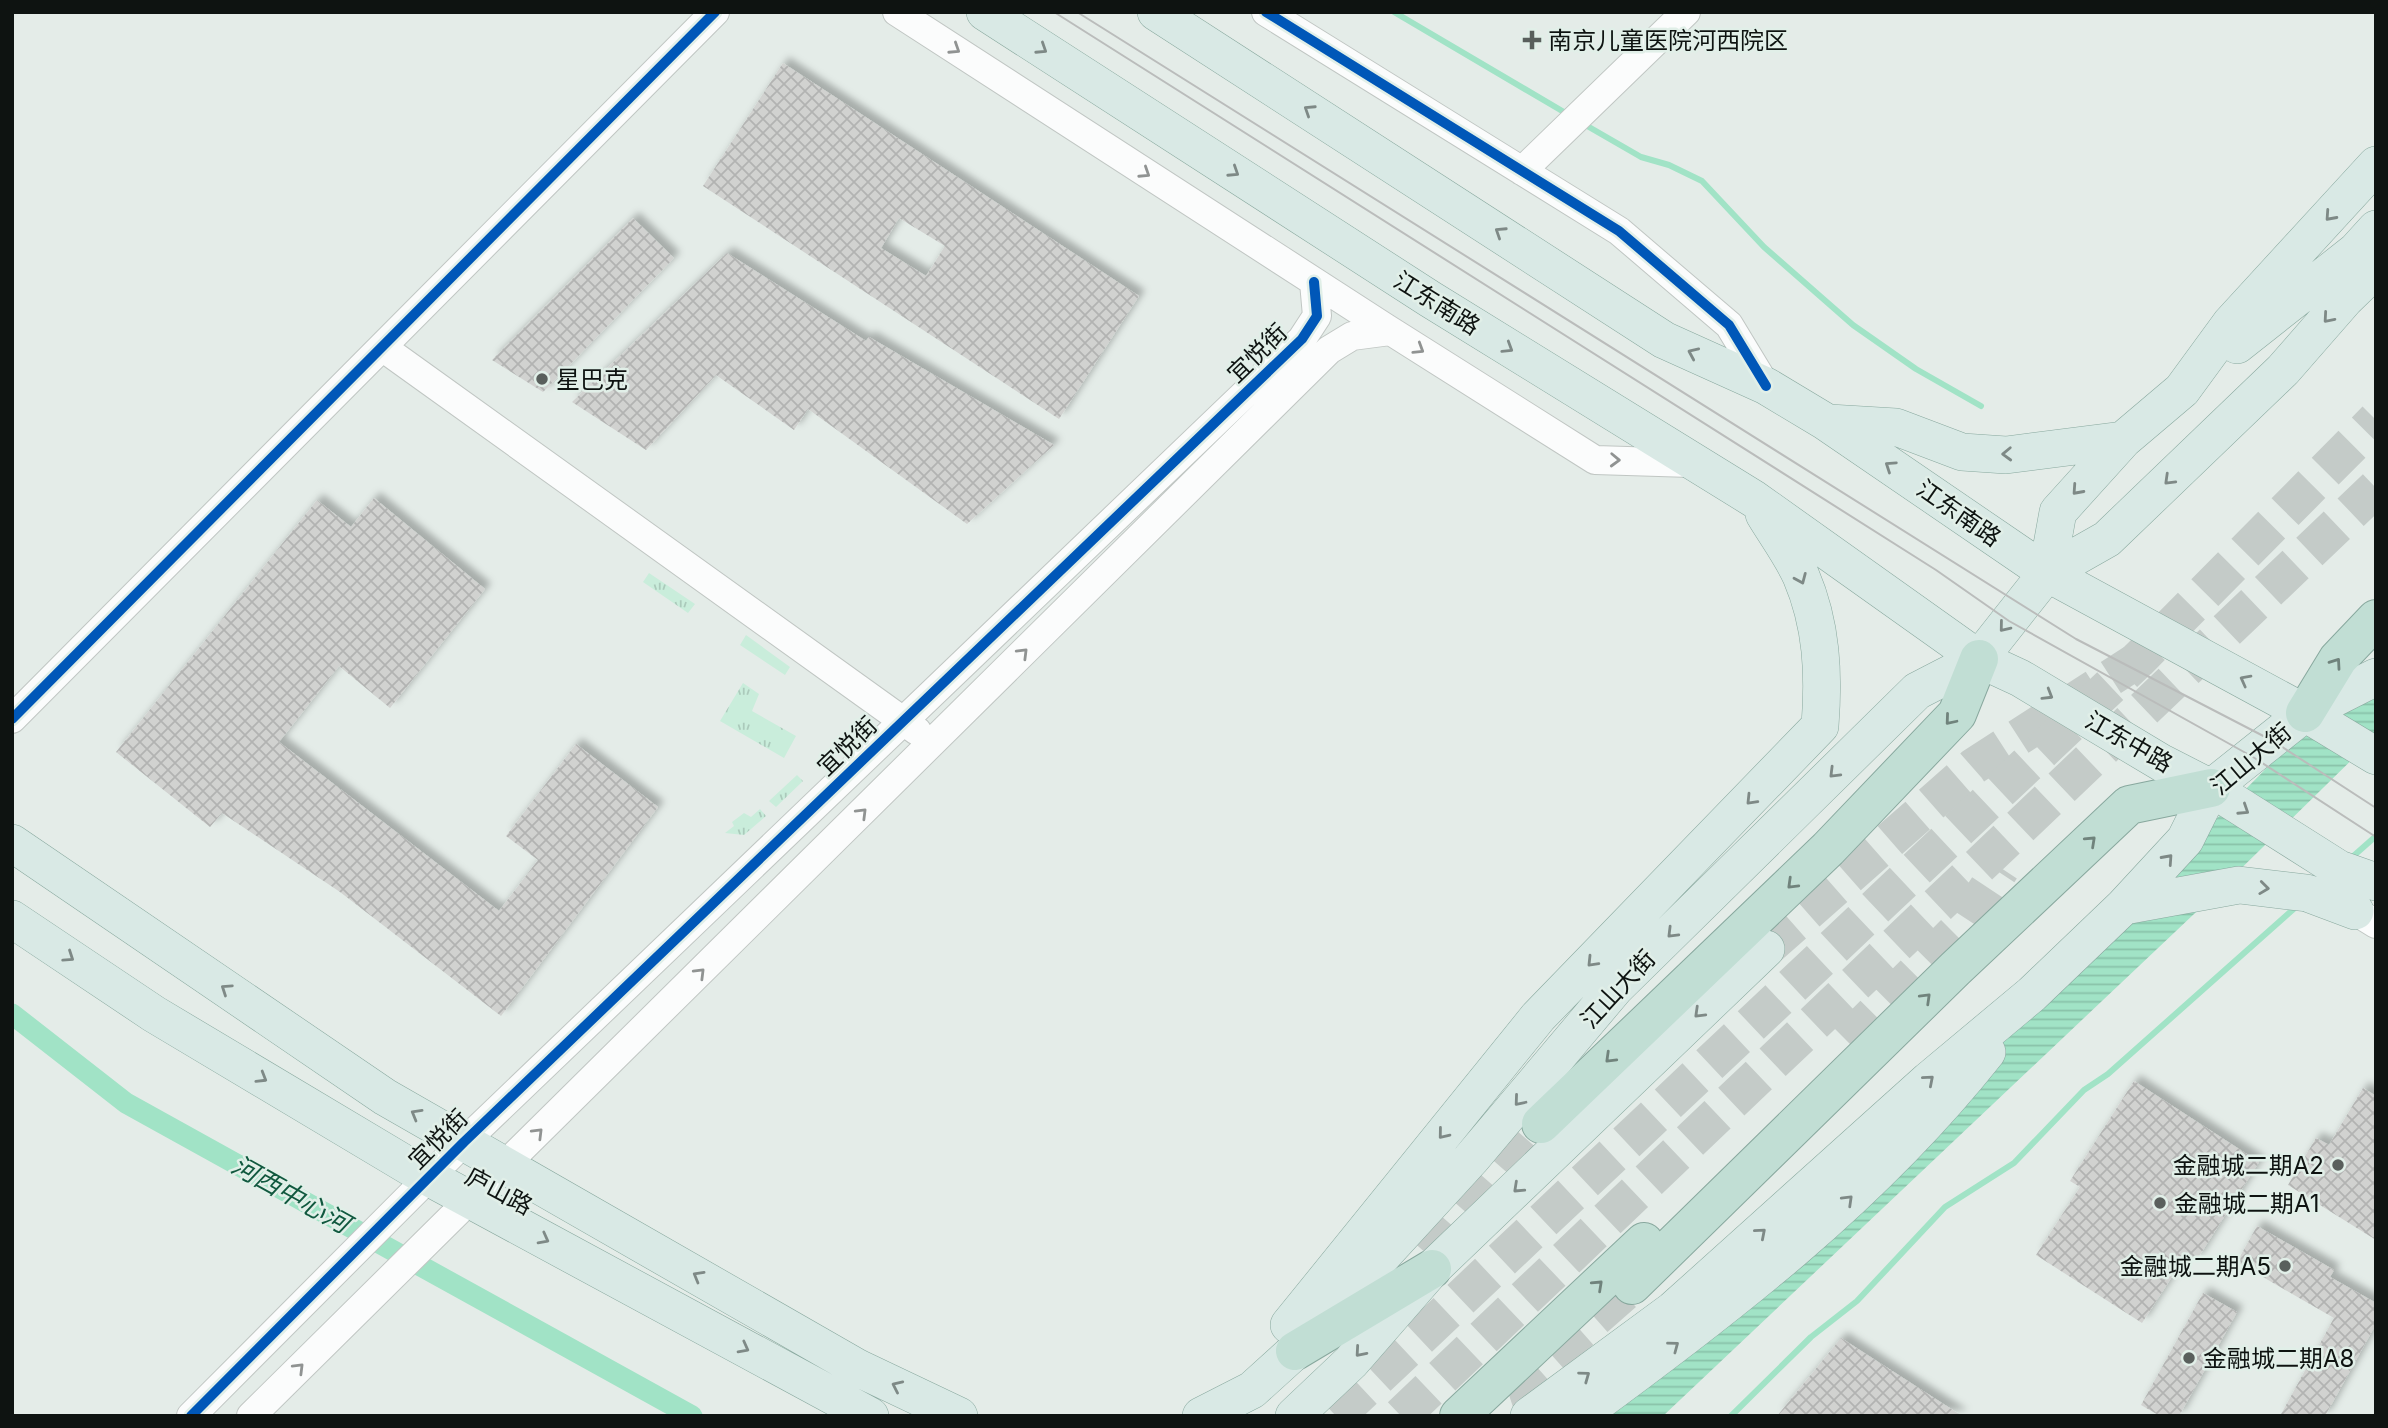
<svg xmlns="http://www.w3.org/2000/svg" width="2388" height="1428" viewBox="0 0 2388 1428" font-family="Inter,'Noto Sans SC',sans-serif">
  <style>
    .grass { fill: url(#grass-tufts) }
    .water { fill: url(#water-rules) }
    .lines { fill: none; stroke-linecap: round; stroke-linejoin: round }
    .stream { stroke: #a1e3c6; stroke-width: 6 }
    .canal { stroke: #a1e3c6; stroke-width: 21 }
    .building { fill: url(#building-cross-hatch); fill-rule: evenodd; filter: url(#shadow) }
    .major-tunnel { stroke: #c4cbc8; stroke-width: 37; stroke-dasharray: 37 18; stroke-linecap: butt }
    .highway-tunnel { stroke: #c4cbc8; stroke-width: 38; stroke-dasharray: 38 19; stroke-linecap: butt }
    .minor-casing { stroke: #c0c6c3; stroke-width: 30 }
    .major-casing { stroke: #88a89e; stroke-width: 38 }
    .highway-casing { stroke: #88a89e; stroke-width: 40 }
    .minor { stroke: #fbfcfc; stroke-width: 28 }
    .major { stroke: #d9e9e5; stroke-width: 37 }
    .highway { stroke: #c1ded4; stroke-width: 38 }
    .tram { stroke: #babcbb; stroke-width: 2 }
    .cycleway-casing { stroke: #e1efe8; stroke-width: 15 }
    .cycleway { stroke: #0057b8; stroke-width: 10 }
    .oneway { stroke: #909392 }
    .oneway2 { stroke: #7e8986 }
    .oneway3 { stroke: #70837c }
    .poi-dot { fill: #595f5c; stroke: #e1efe8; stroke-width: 2.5 }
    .labels { text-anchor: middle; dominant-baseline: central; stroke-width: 5; stroke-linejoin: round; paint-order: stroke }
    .poi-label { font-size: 24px; fill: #0e1311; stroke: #e1efe8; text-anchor: start }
    .street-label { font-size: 24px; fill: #0e1311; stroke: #e1efe8 }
    .water-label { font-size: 26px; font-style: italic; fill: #11593f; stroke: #e1efe8 }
  </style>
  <defs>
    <pattern id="grass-tufts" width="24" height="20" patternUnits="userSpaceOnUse" patternTransform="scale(1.75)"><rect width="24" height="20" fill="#c9eddb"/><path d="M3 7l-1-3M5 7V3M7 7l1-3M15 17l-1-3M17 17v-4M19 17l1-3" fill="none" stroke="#abcabb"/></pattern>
    <pattern id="water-rules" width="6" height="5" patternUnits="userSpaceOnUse" patternTransform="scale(1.75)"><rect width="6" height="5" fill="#a1e3c6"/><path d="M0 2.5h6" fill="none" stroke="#89c2a9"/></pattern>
    <pattern id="building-cross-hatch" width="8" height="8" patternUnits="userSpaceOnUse" patternTransform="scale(1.75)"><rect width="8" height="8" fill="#d1d2d0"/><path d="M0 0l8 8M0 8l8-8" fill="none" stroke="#b2b3b2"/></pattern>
    <filter id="shadow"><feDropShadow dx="6" dy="-6" stdDeviation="3.5" flood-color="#0004"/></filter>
  </defs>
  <rect width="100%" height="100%" fill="#e4ece8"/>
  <path class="grass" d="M649,573L695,604L688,613L643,582Z
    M746,635L790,667L785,675L740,645Z
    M743,683L759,694L752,711L796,736L784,758L720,721Z
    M797,775L803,781L776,807L769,801Z
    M760,809L766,816L744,835L725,833L734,826L732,822L744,813L751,817Z"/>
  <path class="water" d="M2376,657V736L2212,897L1663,1416H1573L2171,865Z"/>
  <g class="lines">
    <path class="stream" d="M1394,12L1569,115
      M1582,123L1641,157L1669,165L1702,181L1764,247L1853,325L1916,369L1981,406
      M2350,859L2376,836
      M1731,1416L1811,1337L1857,1301L1945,1207L2014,1163L2084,1090L2108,1074L2297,906"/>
    <path class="canal" d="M12,1014L126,1103L692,1416"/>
  </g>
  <path class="building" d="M783,63L1139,296L1059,419L703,186ZM899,218L945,246L926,276L881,248Z
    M633,218L674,258L549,386L543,392L492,360Z
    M727,253L866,341L869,337L1054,445L967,524L808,409L794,430L716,375L646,450L572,402Z
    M374,498L485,589L390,708L339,666L279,742L499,911L538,860L506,836L576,744L658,807L501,1016L340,892L222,813L210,827L116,752L317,500L351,527Z
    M2134,1081L2259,1162L2196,1261L2186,1255L2142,1323L2036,1255L2080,1187L2070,1181Z
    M2363,1088L2376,1096V1240L2288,1185L2316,1138L2329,1145Z
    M2257,1226L2334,1270L2330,1277L2376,1303V1324L2325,1416H2280L2334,1318L2237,1262Z
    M2203,1293L2237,1312L2179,1416H2160L2141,1405Z
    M1841,1338L1962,1416H1777Z"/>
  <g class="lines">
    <path class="major-tunnel" d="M1766,949L1974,766L2138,660"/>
    <path class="highway-tunnel" d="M1847,1041L1964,924L2001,868
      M1427,1254L1541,1124
      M1507,1389L1519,1385L1632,1285
      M1336,1416L2138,660L2376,420
      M1401,1416L2376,488"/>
    <defs>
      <path id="minor" d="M897,12L1386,328L1595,460L1691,463
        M1266,12L1619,231L1729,325L1766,386
        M1522,171L1686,12
        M382,347L917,731
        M12,719L715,12
        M2348,891L2355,911L2376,924
        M191,1416L464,1142L1302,339L1317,316L1314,282
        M251,1416L1329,350L1352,336L1390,331"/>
      <path id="major" d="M985,12L1430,299L1754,499L1979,659L2020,678L2162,763L2211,788L2339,869L2376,882
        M1156,12L1664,340L1766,386L1826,422L2047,573L2305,713L2376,756
        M2237,345L2356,251L2376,229
        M1829,423L1896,427L1962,452L2006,455L2123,440
        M2047,573L2058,512L2123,440L2182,390L2231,323L2376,165
        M12,843L385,1097L858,1368L959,1416
        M2124,906L2239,885L2307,893L2355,911
        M12,919L154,1014L417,1171L870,1416
        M1289,1325L1538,1017L1820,726C1824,674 1822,625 1801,576C1791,554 1776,534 1764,514
        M1201,1416L1252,1390L1295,1351L1471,1159L1615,988L1917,691L1979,659L2047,573L2107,539L2283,370L2345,299L2376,269
        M1294,1416L1351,1362L1432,1269L1766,949
        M1529,1416L1673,1310L1929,1080L2032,994L2124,906L2185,840L2211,788L2305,713L2376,677
        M1579,1416C1727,1308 1873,1196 1987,1052"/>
      <path id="highway" d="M2305,713L2338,659L2376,619
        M1541,1124L1828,849L1957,714L1979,659
        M1632,1285L1955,969L2129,805L2211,788
        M1295,1351L1432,1269
        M1459,1416L1644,1242"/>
    </defs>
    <use href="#minor" class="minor-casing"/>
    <use href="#major" class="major-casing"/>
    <use href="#highway" class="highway-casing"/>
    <use href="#minor" class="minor"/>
    <use href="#major" class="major"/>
    <use href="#highway" class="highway"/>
    <path class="tram" d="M1054,12L1936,570L2009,621L2253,757L2376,837
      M1077,12L2076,639L2273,741L2376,808"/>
    <defs>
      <path id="cycleway" d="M1266,12L1619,231L1729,325L1766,386
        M12,719L715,12
        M191,1416L464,1142L1302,339L1317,316L1314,282"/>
    </defs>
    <use href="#cycleway" class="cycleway-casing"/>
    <use href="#cycleway" class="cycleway"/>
  </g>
  <defs><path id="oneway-chevron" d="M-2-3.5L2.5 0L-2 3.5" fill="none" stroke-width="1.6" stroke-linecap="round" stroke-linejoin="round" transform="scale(1.75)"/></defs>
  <g class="oneway">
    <use href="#oneway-chevron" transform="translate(955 49) rotate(33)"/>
    <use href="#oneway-chevron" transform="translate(1145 173) rotate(33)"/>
    <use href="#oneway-chevron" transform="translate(1419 349) rotate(32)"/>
    <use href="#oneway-chevron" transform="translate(1615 460) rotate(2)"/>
    <use href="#oneway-chevron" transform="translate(1023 653) rotate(-45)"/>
    <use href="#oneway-chevron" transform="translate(862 813) rotate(-45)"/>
    <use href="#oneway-chevron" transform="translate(700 973) rotate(-45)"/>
    <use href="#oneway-chevron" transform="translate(538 1133) rotate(-45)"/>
    <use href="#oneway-chevron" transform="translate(299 1368) rotate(-45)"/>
  </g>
  <g class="oneway2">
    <use href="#oneway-chevron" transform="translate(1042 49) rotate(33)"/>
    <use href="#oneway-chevron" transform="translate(1309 110) rotate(-147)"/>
    <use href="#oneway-chevron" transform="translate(1234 172) rotate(33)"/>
    <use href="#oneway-chevron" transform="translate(2330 216) rotate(132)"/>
    <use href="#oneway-chevron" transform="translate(1500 232) rotate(-147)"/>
    <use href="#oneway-chevron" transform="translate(2328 318) rotate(131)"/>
    <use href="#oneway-chevron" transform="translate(1508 348) rotate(32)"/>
    <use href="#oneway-chevron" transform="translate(1693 353) rotate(-156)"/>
    <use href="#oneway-chevron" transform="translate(2007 454) rotate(178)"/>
    <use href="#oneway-chevron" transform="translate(1890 466) rotate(-146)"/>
    <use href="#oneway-chevron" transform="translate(2169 480) rotate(136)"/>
    <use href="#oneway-chevron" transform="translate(2077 490) rotate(132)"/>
    <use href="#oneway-chevron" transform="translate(1801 579) rotate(67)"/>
    <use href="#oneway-chevron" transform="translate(2004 627) rotate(129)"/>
    <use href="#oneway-chevron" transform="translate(2245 680) rotate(-152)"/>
    <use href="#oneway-chevron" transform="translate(2048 695) rotate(31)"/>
    <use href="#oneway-chevron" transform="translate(1834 773) rotate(135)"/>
    <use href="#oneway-chevron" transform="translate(1751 800) rotate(134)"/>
    <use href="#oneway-chevron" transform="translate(2244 810) rotate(33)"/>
    <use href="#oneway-chevron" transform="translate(2168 859) rotate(-48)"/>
    <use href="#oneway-chevron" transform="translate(2264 888) rotate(7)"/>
    <use href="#oneway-chevron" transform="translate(1672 933) rotate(135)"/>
    <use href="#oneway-chevron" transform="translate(69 957) rotate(34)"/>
    <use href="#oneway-chevron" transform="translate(1592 962) rotate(134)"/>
    <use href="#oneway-chevron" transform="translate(226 989) rotate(-146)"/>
    <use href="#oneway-chevron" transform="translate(1699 1013) rotate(136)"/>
    <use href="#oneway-chevron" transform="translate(262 1078) rotate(31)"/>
    <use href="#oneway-chevron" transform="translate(1929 1080) rotate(-41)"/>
    <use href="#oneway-chevron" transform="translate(1519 1101) rotate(130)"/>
    <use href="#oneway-chevron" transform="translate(416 1114) rotate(-150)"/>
    <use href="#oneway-chevron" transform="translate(1443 1134) rotate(129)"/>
    <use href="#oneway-chevron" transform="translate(1518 1188) rotate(137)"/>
    <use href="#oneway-chevron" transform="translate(1848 1200) rotate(-44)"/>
    <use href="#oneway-chevron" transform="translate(1761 1233) rotate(-41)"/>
    <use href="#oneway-chevron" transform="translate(544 1239) rotate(28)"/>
    <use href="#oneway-chevron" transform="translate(698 1276) rotate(-150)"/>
    <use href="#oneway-chevron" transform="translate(1674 1346) rotate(-37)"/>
    <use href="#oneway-chevron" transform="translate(744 1348) rotate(28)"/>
    <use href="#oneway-chevron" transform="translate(1360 1352) rotate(131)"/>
    <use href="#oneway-chevron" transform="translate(1585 1376) rotate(-36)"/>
    <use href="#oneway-chevron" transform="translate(897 1386) rotate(-155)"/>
  </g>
  <g class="oneway3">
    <use href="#oneway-chevron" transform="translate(2336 663) rotate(-55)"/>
    <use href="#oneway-chevron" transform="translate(1950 720) rotate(130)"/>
    <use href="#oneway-chevron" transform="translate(2091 841) rotate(-43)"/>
    <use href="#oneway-chevron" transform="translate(1792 884) rotate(136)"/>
    <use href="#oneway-chevron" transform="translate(1926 998) rotate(-44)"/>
    <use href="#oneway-chevron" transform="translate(1610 1058) rotate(136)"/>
    <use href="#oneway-chevron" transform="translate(1598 1285) rotate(-43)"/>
  </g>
  <g class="poi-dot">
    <path d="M1528.5 29.5h7v7h7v7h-7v7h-7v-7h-7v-7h7z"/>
    <circle cx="542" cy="379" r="7"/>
    <circle cx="2338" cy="1165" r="7"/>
    <circle cx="2160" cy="1203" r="7"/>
    <circle cx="2285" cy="1266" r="7"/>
    <circle cx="2189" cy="1358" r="7"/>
  </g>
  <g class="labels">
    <g class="poi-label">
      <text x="1548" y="40">南京儿童医院河西院区</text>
      <text x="556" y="379">星巴克</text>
      <text x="2324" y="1165" text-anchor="end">金融城二期A2</text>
      <text x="2174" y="1203">金融城二期A1</text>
      <text x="2271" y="1266" text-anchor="end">金融城二期A5</text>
      <text x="2203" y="1358">金融城二期A8</text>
    </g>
    <g class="street-label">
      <text transform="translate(1437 303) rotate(32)">江东南路</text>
      <text transform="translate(1257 353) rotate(-44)">宜悦街</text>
      <text transform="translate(1959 513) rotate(35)">江东南路</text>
      <text transform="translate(2129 742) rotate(30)">江东中路</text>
      <text transform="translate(847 746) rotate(-44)">宜悦街</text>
      <text transform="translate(2251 759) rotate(-40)">江山大街</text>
      <text transform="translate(1618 989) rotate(-47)">江山大街</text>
      <text transform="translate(438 1139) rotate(-45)">宜悦街</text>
      <text transform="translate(499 1191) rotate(28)">庐山路</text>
    </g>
    <g class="water-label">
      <text transform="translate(291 1194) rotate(29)">河西中心河</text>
    </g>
  </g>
  <rect width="2388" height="1428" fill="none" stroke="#0e1311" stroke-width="28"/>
</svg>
